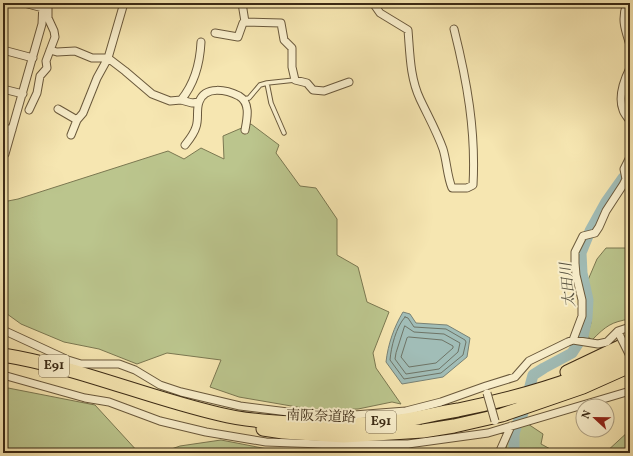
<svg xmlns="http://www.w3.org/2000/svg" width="633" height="456" viewBox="0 0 633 456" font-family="Vollkorn,'Noto Serif JP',serif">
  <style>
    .green { fill: #bbc58d; stroke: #7b7851 }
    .water { fill: #a1bdb7; stroke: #788276 }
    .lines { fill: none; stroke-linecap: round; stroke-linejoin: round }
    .shore { stroke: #6e7466; stroke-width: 1 }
    .river { stroke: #a1bdb7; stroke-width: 11 }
    .service-casing { stroke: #6a593c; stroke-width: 5.5 }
    .minor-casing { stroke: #6a593c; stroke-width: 9 }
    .motorway-casing { stroke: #3b2a15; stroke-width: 15 }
    .service { stroke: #f9efcc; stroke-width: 3.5 }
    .minor { stroke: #f9efcc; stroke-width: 7 }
    .motorway { stroke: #f6e6b1; stroke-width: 13 }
    .minor-bridge-casing { stroke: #6a593c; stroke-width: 9; stroke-linecap: butt }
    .minor-bridge { stroke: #f9efcc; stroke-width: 7 }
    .labels { text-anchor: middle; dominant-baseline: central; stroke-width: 4; stroke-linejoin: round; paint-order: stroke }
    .shield { fill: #f9efcc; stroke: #74654c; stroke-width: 1 }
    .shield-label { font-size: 13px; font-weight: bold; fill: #3b2a15 }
    .street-label { font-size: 14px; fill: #3b2a15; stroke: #f9efcc }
    .water-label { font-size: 15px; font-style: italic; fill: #544f3e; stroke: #f9efcc }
  </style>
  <rect width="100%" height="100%" fill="#f6e6b1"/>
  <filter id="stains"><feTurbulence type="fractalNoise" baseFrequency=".005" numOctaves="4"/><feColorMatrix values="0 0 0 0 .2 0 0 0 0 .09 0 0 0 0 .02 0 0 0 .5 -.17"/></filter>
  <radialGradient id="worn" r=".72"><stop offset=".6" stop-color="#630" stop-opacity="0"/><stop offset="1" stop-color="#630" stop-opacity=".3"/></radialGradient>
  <path class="green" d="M251,124L279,145L276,153L300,186L316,188L337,219V255L358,267L367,302L389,312L373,353L376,368L401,404L392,402L358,409L328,410L303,408L239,397L210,387L221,360L167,353L137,364L99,349L64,342L21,324L3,311V202L18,199L168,151L184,159L201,148L224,159L223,136Z
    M606,248H630V319C611,322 606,326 592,340L587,336L591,323L588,280L597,259Z
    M3,387L95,405L139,453H3Z
    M528,424L543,434L541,444L554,451L552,453H476L480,449H491L505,452L510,430Z
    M630,430V453H605Z
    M221,440L283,452V453H160L180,446Z
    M387,447L382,453H330Z"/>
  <path class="water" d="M403,312L410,314L416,323L447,325L470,338L467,357L443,377L402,384L386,362C388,344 394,327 403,312Z"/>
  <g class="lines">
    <path class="shore" d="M405,317L408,318L414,327L446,329L465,340L466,342L463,355L441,373L404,379L390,360C391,347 396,327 405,317Z
      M405,326L414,332L444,334L460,343L458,352L439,369L406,374L395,359L396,353Z
      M409,337L442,340L453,346V348L436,363L409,367L401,357L407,338Z"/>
    <path class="river" d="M514,453V434L517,424L522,416L533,375L544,368L572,353L583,336L587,318L588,300L582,273L581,253L590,231L606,202L623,178L630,172"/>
    <defs>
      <path id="service" d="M267,83L271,103L284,133
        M243,99L249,98L260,85L267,83L295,80"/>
      <path id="minor" d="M24,3L43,8
        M242,3L245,22L281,23L284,40L292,48V67L295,80L307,83L313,90L324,91L349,82
        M373,3L380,13L408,30C410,54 410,78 420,99C428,116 437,132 443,149C447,162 447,176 452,188H467L473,185C476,131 467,81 454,29
        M627,3C621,20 625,29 630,45
        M215,33L238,37L243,23L245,22
        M3,50L33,58
        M50,50L57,52L75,51L92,58H108L125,71L152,94L170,101L181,100L192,103L199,102
        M630,68C624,80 618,97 623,110C624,114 628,118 630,121
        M3,89L23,94
        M181,100C195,83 200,63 201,42
        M58,109L77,120
        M29,110L37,93L40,76L47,68L46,61L55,37L54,31L48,18V3
        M3,128L12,130
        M71,135L77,120L83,113L97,78L108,58L124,3
        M185,145C189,140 194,134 196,127C199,119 196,110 199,102C205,85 227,90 239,96C251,103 247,119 245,130
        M3,153L5,154L42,24L43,3
        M3,330L68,360L81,364H119L135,370L160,385L181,392L240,406L328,417L406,411L441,402L486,386L515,377L529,361L568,342L573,340L598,344L607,342L618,331L630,327
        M573,340L582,316V300L576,275L575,263V252L583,236L595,233L599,227L606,211L623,185L626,179L624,169L630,157
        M3,375L85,398L109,402L160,421L206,432L266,442L322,444H408L488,433L630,391
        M499,453L511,426"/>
      <path id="motorway" d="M3,355C77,367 146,397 219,414C243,420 268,422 293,423C328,425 365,426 400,421C419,418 438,413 458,410C517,398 576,382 630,354
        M567,372L630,342
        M263,429L283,432L344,436L423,431L454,426L502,415L583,387L630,366"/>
    </defs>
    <use href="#service" class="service-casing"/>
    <use href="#minor" class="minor-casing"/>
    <use href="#motorway" class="motorway-casing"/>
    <use href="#service" class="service"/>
    <use href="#minor" class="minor"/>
    <use href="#motorway" class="motorway"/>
    <defs>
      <path id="minor-bridge" d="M620,336L630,356
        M487,393L495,421"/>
    </defs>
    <use href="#minor-bridge" class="minor-bridge-casing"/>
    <use href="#minor-bridge" class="minor-bridge"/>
  </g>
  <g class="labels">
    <g class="shield">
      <rect x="39" y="355" width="30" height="22" rx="3"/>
      <rect x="366" y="411" width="30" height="22" rx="3"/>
    </g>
    <g class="shield-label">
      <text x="54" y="366">E91</text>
      <text x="381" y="422">E91</text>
    </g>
    <g class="street-label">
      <text transform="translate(321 417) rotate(2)">南阪奈道路</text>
    </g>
    <g class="water-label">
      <text transform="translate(569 285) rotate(-95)">太田川</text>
    </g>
  </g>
  <rect width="633" height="456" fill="none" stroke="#f6e6b1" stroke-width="16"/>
  <rect x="4" y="4" width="625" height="448" fill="none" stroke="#3b2a15" stroke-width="2"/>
  <rect x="8" y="8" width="617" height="440" fill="none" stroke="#3b2a15"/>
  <g transform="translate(595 418) rotate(292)"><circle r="19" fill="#f9efcc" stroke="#ada083"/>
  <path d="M0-3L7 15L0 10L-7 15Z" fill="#8f2418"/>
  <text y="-6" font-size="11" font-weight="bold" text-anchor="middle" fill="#3b2a15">N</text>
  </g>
  <rect width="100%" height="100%" filter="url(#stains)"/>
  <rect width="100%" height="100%" fill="url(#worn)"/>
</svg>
